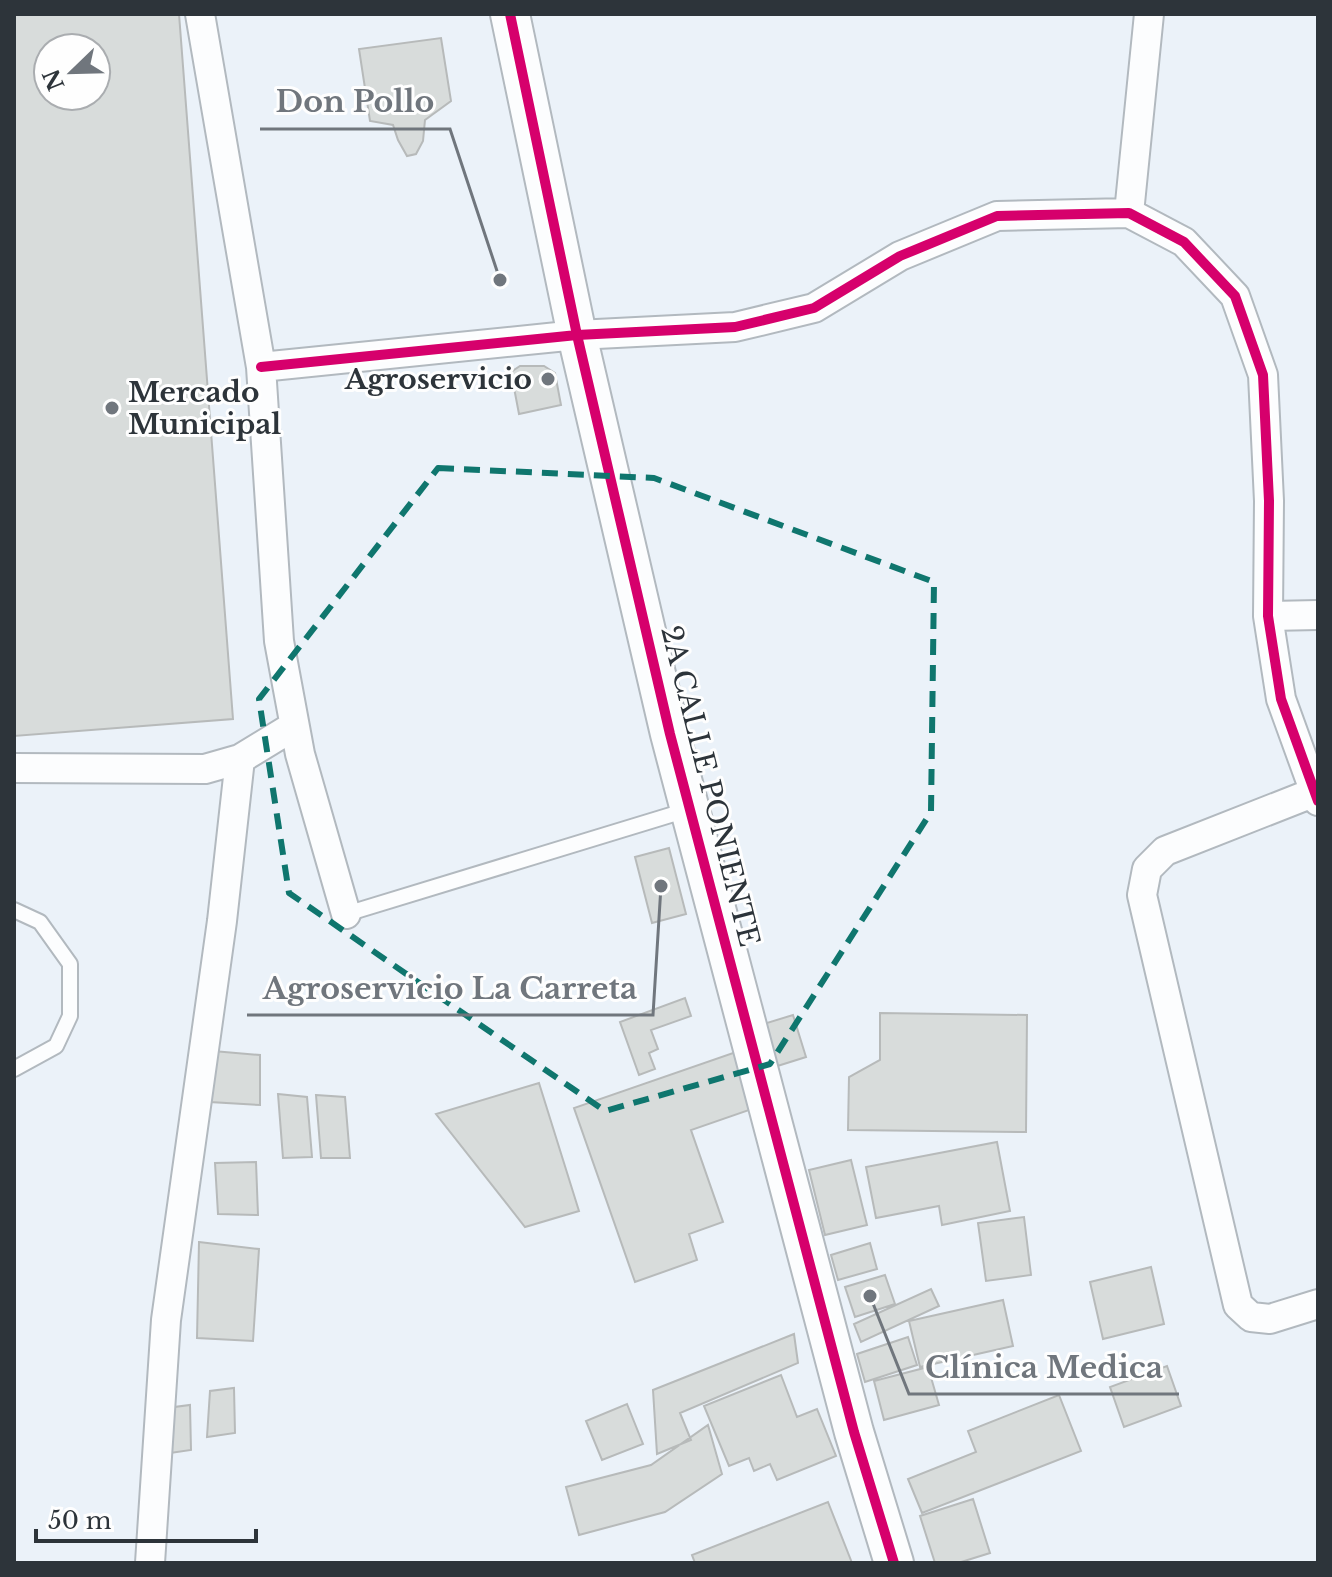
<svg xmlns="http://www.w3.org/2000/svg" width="1332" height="1577" viewBox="0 0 1332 1577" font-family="'Libre Baskerville',serif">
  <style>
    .building { fill: #d8dcdb; stroke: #b7baba; stroke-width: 2; fill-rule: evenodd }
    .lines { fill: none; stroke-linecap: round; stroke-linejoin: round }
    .lane-casing { stroke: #b2b9bf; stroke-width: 18 }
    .street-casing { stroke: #b2b9bf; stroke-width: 32 }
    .secondary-casing { stroke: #b2b9bf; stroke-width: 42 }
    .lane { stroke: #fcfdfe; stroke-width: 14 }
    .street { stroke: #fcfdfe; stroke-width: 28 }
    .secondary { stroke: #fcfdfe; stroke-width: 38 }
    .cycleway-casing { stroke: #fefefe; stroke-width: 15 }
    .cycleway { stroke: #d6006c; stroke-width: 10 }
    .marked { fill: none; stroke: #0f766e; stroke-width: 6; stroke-dasharray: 16 10; stroke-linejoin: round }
    .poi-dot { fill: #70767d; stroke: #fefefe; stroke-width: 3 }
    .labels { text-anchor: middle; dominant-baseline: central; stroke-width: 6; stroke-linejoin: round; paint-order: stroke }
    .poi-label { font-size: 28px; font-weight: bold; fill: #2d343a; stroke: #fefefe; text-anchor: end }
    .street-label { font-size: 28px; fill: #2d343a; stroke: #fefefe }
    .leader { fill: none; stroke: #70767d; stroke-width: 3 }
    .callout-dot { fill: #70767d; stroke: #fefefe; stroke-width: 3 }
    .callout-label { font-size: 30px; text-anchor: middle; font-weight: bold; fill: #70767d; stroke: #fefefe; stroke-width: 6; stroke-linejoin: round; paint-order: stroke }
  </style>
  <rect width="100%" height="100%" fill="#ebf2f9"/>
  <path class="building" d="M14,14H179L233,719L14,736ZM48,48H96V96H48Z
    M441,38L451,101L425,120L423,141L416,154L407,156L398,140L393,125L370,121L359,49Z
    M520,366H544L555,373L561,405L519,414L511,372Z
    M669,848L686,914L652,923L635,857Z
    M685,998L691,1016L651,1030L658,1049L649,1053L655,1069L639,1075L620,1022Z
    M880,1013L1027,1015L1026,1132L848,1130L849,1077L880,1060Z
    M793,1015L806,1057L768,1069L754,1027Z
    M213,1051L260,1055V1105L210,1102Z
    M736,1052L755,1108L691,1130L723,1222L689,1234L697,1260L635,1282L574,1108Z
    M539,1083L579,1211L525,1227L436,1114Z
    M278,1094L307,1097L312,1157L283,1158Z
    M316,1095L345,1097L350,1158H321Z
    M997,1142L1010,1211L942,1225L939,1206L876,1218L866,1167Z
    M851,1160L867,1225L825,1235L809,1170Z
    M256,1162L258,1215L218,1214L215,1163Z
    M1024,1217L1031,1275L986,1281L978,1223Z
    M199,1242L259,1249L253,1341L197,1338Z
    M870,1243L877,1269L838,1280L831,1255Z
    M1151,1267L1164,1324L1103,1339L1090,1282Z
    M885,1275L895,1304L855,1317L845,1287Z
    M931,1289L939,1306L861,1342L854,1324Z
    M1003,1300L1013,1346L920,1367L909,1321Z
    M794,1334L798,1363L680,1413L691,1440L657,1454L653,1390Z
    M908,1337L917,1365L865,1382L857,1354Z
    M1167,1366L1181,1406L1124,1427L1110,1387Z
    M928,1367L939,1405L884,1420L874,1381Z
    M781,1375L797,1417L817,1409L836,1456L777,1480L770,1464L754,1471L749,1458L729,1466L704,1406Z
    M234,1388L235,1433L207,1437L210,1391Z
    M1059,1395L1081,1451L922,1513L908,1479L976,1452L968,1431Z
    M627,1404L643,1444L602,1460L586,1421Z
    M190,1405L191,1450L163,1454L167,1408Z
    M708,1425L722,1474L665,1512L579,1535L566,1487L651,1465Z
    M973,1499L990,1553L958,1563H935L920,1516Z
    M828,1502L852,1563H695L692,1555Z"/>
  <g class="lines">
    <defs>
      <path id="lane" d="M14,910L40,922L70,964V1016L56,1046L14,1069
        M346,914L687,810"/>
      <path id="street" d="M200,14L261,367L279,641L300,754L346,914
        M1129,213L1149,14
        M261,367L577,335L735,327L814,308L900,256L997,216L1129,213L1184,242L1235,296L1263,375L1269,501L1268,616L1281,699L1318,801
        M1268,616L1318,615
        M14,768L205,769L240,759L294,726
        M1315,792L1165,851L1147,869L1142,895L1238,1305L1251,1317L1270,1319L1318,1304
        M150,1563L166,1320L222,921L240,759"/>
      <path id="secondary" d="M510,14L577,335L670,734L854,1432L894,1563"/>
    </defs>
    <use href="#lane" class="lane-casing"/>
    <use href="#street" class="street-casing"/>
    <use href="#secondary" class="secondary-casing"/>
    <use href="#lane" class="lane"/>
    <use href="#street" class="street"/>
    <use href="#secondary" class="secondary"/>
    <defs>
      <path id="cycleway" d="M510,14L577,335L670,734L854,1432L894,1563
        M261,367L577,335L735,327L814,308L900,256L997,216L1129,213L1184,242L1235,296L1263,375L1269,501L1268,616L1281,699L1318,801"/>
    </defs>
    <use href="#cycleway" class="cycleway-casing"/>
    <use href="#cycleway" class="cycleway"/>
  </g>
  <path class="marked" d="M438,468L654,478L934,582L931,812L770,1064L605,1111L289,893L259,699Z"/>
  <g class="poi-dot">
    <circle cx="548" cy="379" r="8"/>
    <circle cx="112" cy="408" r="8"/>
  </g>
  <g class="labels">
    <g class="poi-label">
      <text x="532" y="379">Agroservicio</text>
      <text x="128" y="392" text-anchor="start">Mercado<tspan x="128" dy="32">Municipal</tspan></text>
    </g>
    <g class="street-label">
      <text transform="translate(710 786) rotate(76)">2A CALLE PONIENTE</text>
    </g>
  </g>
  <path class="leader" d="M500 280L450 129H260M661 886L653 1015H247M870 1296L909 1394H1179"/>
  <g class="callout-dot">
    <circle cx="500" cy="280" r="8"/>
    <circle cx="661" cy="886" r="8"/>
    <circle cx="870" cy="1296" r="8"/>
  </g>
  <g class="callout-label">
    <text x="355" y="112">Don Pollo</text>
    <text x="450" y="999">Agroservicio La Carreta</text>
    <text x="1044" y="1378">Clínica Medica</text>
  </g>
  <rect width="1332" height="1577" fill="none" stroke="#2d343a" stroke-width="32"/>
  <g transform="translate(72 72) rotate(247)"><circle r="38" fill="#fefefe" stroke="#aaadb0" stroke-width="2"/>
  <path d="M0-6L14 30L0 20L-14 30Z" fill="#70767d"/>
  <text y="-12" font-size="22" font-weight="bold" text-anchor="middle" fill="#2d343a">N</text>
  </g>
  <path d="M36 1529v12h220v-12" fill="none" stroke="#2d343a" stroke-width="4"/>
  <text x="48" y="1529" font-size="24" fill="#2d343a" stroke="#fefefe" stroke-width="6" paint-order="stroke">50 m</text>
</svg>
